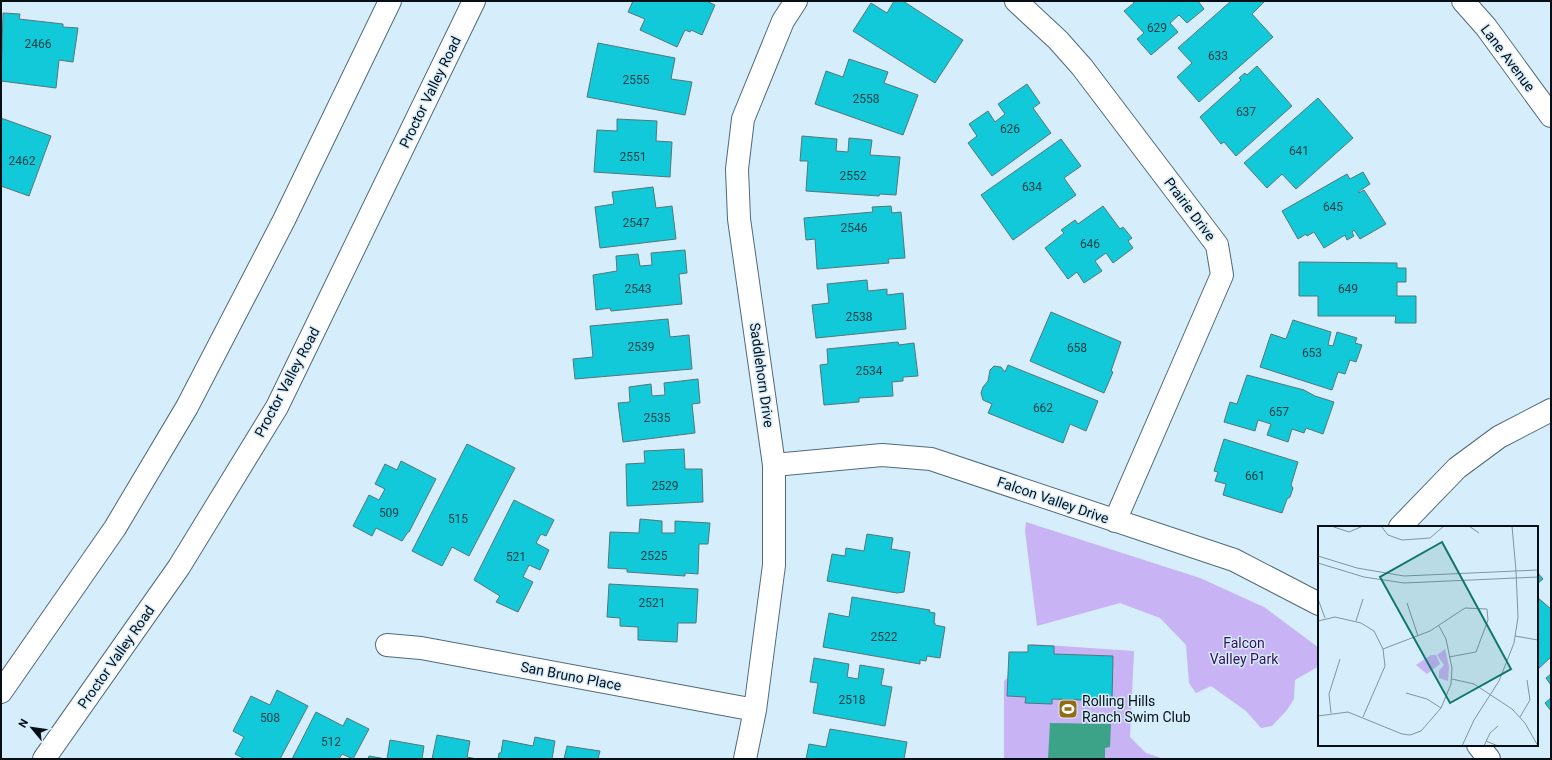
<svg xmlns="http://www.w3.org/2000/svg" width="1552" height="760" viewBox="0 0 1552 760" font-family="Roboto,sans-serif">
  <style>
    .green { fill: #c8b3f5 }
    .water { fill: #3ca389 }
    .building { fill: #11c9d8; stroke: #55767a }
    .lines { fill: none; stroke-linecap: round; stroke-linejoin: round }
    .minor-casing { stroke: #516a7a; stroke-width: 24 }
    .secondary-casing { stroke: #516a7a; stroke-width: 24 }
    .minor { stroke: #fff; stroke-width: 22 }
    .secondary { stroke: #fff; stroke-width: 22 }
    .labels { text-anchor: middle; dominant-baseline: central; stroke-width: 3; stroke-linejoin: round; paint-order: stroke }
    .number-label { font-size: 12px; fill: #093e46 }
    .street-label { font-size: 14px; fill: #060f15; stroke: #d6edfb }
    .park-label { font-size: 14px; fill: #34105d; stroke: #d6edfb }
    .poi-label { font-size: 14px; fill: #060f15; stroke: #d6edfb; text-anchor: start }
    .inset-road { fill: none; stroke: #83949f; stroke-width: 1 }
    .view { fill: #0f766e; fill-opacity: 0.15; stroke: #0f766e; stroke-width: 2 }
    .inset-edge { fill: none; stroke: #060f15; stroke-width: 2 }
  </style>
  <rect width="100%" height="100%" fill="#d6edfb"/>
  <path class="green" d="M1026,522L1200,578L1264,607L1319,648V666L1295,680L1294,699L1287,710L1272,726L1261,728L1246,711L1211,686L1196,693L1189,683L1186,645L1160,618L1120,603L1037,626L1025,531Z
    M1031,644L1134,651L1130,737L1146,753L1164,759H1004V681L1019,667Z"/>
  <path class="water" d="M1050,723L1111,724L1110,747L1105,748V759H1048Z"/>
  <path class="building" d="M633,1H706L715,5L702,35L691,30L690,32L685,30L677,47L640,30L645,19L628,12Z
    M894,1H903L963,40L935,83L853,31L871,3L887,13Z
    M1198,1L1204,9L1187,23L1179,15L1170,23L1178,32L1151,55L1137,39L1144,33L1124,11L1134,3L1133,1Z
    M1231,1H1265L1252,14L1273,37L1199,102L1177,77L1192,63L1178,48Z
    M3,13L20,14L19,19L63,24V27L78,28L73,62L59,60L56,88L1,81Z
    M598,43L675,58L671,79L692,82L685,115L587,97Z
    M849,59L888,72L884,83L918,95L903,135L815,104L826,71L843,77Z
    M1257,66L1292,106L1236,156L1224,142L1221,144L1200,117L1241,80L1239,78L1245,73L1247,75Z
    M1027,84L1040,103L1033,108L1051,133L992,176L968,143L977,136L969,124L988,111L995,122L1005,114L998,104Z
    M1318,98L1353,138L1296,189L1282,174L1267,188L1244,163Z
    M1,118L51,136L29,196L1,186Z
    M617,119L657,121L656,141L672,142L670,177L594,172L597,130L617,131Z
    M802,136L837,139L836,151L848,152L849,138L872,140L870,155L900,157L896,195L880,194L879,196L806,191L808,161H800Z
    M1061,139L1081,166L1064,178L1076,195L1013,240L981,195Z
    M1363,172L1370,184L1358,192L1359,193L1364,190L1386,224L1360,239L1354,230L1352,232L1354,236L1347,240L1345,235L1324,248L1314,232L1307,236L1306,234L1298,239L1282,211L1347,174L1350,179Z
    M653,187L656,208L672,206L676,239L600,248L595,207L614,204L612,192Z
    M891,206L892,213L901,212L905,258L888,259L889,263L817,269L815,239L806,240L804,218L873,212L872,207Z
    M1103,206L1120,229L1123,227L1132,238L1128,241L1133,248L1113,263L1106,253L1095,261L1102,271L1084,283L1077,272L1068,279L1045,248L1064,233L1061,230L1075,220L1078,224Z
    M685,250L687,273L679,274L682,304L611,311L610,308L596,310L593,275L617,271L616,256L638,254L640,266L652,265L651,253Z
    M1299,262L1397,263V268H1406V282H1397V296H1416V323H1395L1396,316H1318V296H1299Z
    M867,280L868,291L887,289V295L903,293L906,329L816,338L812,305L829,303L827,284Z
    M1051,312L1121,342L1111,371L1113,372L1104,393L1030,361Z
    M668,319L670,337L689,335L692,369L575,379L573,359L593,357L590,326Z
    M1293,320L1331,332L1328,345L1333,346L1337,332L1357,338L1355,343L1362,345L1356,362L1350,360L1345,374L1338,372L1332,390L1260,367L1271,334L1286,339Z
    M898,342L899,345L914,343L918,376L903,377V381L892,382L893,396L859,398V402L824,405L820,365L828,364L827,349Z
    M1008,365L1098,401L1086,431L1070,424L1063,443L988,413L992,404L983,400L981,393L983,387L988,381L990,370L994,366L1001,367L1005,372Z
    M1247,375L1304,390L1315,396L1334,402L1323,434L1306,428L1304,433L1292,429L1288,442L1267,435L1271,424L1258,420L1255,431L1224,422L1230,402L1237,404Z
    M698,379L700,403L692,404L695,433L623,442L618,403L630,402L629,387L651,384L652,396L665,395L664,383Z
    M1224,439L1298,462L1291,485L1293,488L1290,497L1287,499L1282,513L1223,495L1226,484L1215,481L1218,472L1214,471Z
    M467,444L515,468L469,556L452,547L442,566L412,551Z
    M684,449L685,469H702L703,502L627,506L626,464L645,463L644,451Z
    M401,461L436,479L409,532H408L402,541L376,528L372,536L353,526L369,495L379,500L385,489L375,484L385,464L397,470Z
    M514,500L554,520L546,536L541,534L536,543L549,550L540,570L529,565L523,577L533,582L518,612L496,602L500,596L474,580Z
    M640,519L662,521V533H675V521L710,523L708,544H699L698,574L685,573V576L627,572V569L608,568L610,532L639,533Z
    M867,534L893,538L891,549L910,552L904,592L897,593L827,581L832,554L845,556L846,548L864,551Z
    M1537,572L1543,579L1537,584Z
    M609,584L698,589L696,623H678L677,642L638,640V627L620,626V618L607,617Z
    M852,597L930,610L929,612L935,613L934,623H935V625L945,627L940,658L927,656L926,661L920,660V664L823,647L829,613L849,617Z
    M1537,597L1551,609V657L1537,670Z
    M1028,645L1054,646V654L1113,656L1112,701L1052,699V704L1025,703L1026,697L1007,696L1009,652H1028Z
    M814,658L849,664L847,677L858,679L860,665L884,669L881,685L892,687L885,726L813,713L818,683L810,682Z
    M1551,674V685L1546,678Z
    M277,690L308,706L280,759H245L235,754L244,737L233,731L251,696L270,705Z
    M1551,698V711L1545,703Z
    M316,712L343,726L347,718L369,729L353,759L342,754L339,759H292Z
    M830,729L907,742L904,759H806L809,744L826,747Z
    M437,735L470,741L467,757L477,759H432Z
    M535,737L555,741L552,759H498L499,753H501L503,740L533,746Z
    M390,740L424,746L422,759H387Z
    M567,746L600,751L598,759H564Z
    M369,756L386,759H368Z"/>
  <g class="lines">
    <defs>
      <path id="minor" d="M1016,1L1058,40L1082,67L1217,245L1222,275L1115,521
        M774,465L882,455L931,459L1234,560L1319,604
        M1400,527L1457,468L1499,437L1551,410
        M387,645L421,648L755,710
        M1478,745L1489,759
        M745,759L755,710L774,565V465L739,219L737,169L743,119L783,21L796,1"/>
      <path id="secondary" d="M1463,1L1486,27L1551,116
        M1,692L115,528L187,407L284,220L390,1
        M44,759L179,567L277,407L474,1"/>
    </defs>
    <use href="#minor" class="minor-casing"/>
    <use href="#secondary" class="secondary-casing"/>
    <use href="#minor" class="minor"/>
    <use href="#secondary" class="secondary"/>
  </g>
  <defs>
    <symbol id="stadium-square" viewBox="-11 -11 22 22"><rect x="-9" y="-9" width="18" height="18" rx="4" fill="#946a14" stroke="#d6edfb"/><path d="M0-5a6.5 5 0 1 0 0 10a6.5 5 0 1 0 0-10ZM-3.5-1.8h7v3.6h-7Z" fill="#fff"/></symbol>
  </defs>
  <g fill-rule="evenodd">
    <use href="#stadium-square" x="1057" y="698" width="22" height="22"/>
  </g>
  <g class="labels">
    <g class="number-label">
      <text x="1157" y="28">629</text>
      <text x="38" y="44">2466</text>
      <text x="1218" y="56">633</text>
      <text x="636" y="80">2555</text>
      <text x="866" y="99">2558</text>
      <text x="1246" y="112">637</text>
      <text x="1010" y="129">626</text>
      <text x="1299" y="151">641</text>
      <text x="633" y="157">2551</text>
      <text x="22" y="161">2462</text>
      <text x="853" y="176">2552</text>
      <text x="1032" y="187">634</text>
      <text x="1333" y="207">645</text>
      <text x="636" y="223">2547</text>
      <text x="854" y="228">2546</text>
      <text x="1090" y="244">646</text>
      <text x="638" y="289">2543</text>
      <text x="1348" y="289">649</text>
      <text x="859" y="317">2538</text>
      <text x="641" y="347">2539</text>
      <text x="1077" y="348">658</text>
      <text x="1312" y="353">653</text>
      <text x="869" y="371">2534</text>
      <text x="1043" y="408">662</text>
      <text x="1279" y="412">657</text>
      <text x="657" y="418">2535</text>
      <text x="1255" y="476">661</text>
      <text x="665" y="486">2529</text>
      <text x="389" y="513">509</text>
      <text x="458" y="519">515</text>
      <text x="654" y="556">2525</text>
      <text x="516" y="557">521</text>
      <text x="652" y="603">2521</text>
      <text x="884" y="637">2522</text>
      <text x="852" y="700">2518</text>
      <text x="270" y="718">508</text>
      <text x="331" y="742">512</text>
    </g>
    <g class="street-label">
      <text transform="translate(1508 58) rotate(53)">Lane Avenue</text>
      <text transform="translate(430 92) rotate(-64)">Proctor Valley Road</text>
      <text transform="translate(1190 209) rotate(53)">Prairie Drive</text>
      <text transform="translate(762 375) rotate(82)">Saddlehorn Drive</text>
      <text transform="translate(287 382) rotate(-62)">Proctor Valley Road</text>
      <text transform="translate(1053 500) rotate(19)">Falcon Valley Drive</text>
      <text transform="translate(116 657) rotate(-55)">Proctor Valley Road</text>
      <text transform="translate(571 676) rotate(11)">San Bruno Place</text>
    </g>
    <g class="park-label">
      <text x="1244" y="643">Falcon<tspan x="1244" dy="16">Valley Park</tspan></text>
    </g>
    <g class="poi-label">
      <text x="1082" y="701">Rolling Hills<tspan x="1082" dy="16">Ranch Swim Club</tspan></text>
    </g>
  </g>
  <g transform="translate(1318 526)">
    <rect width="220" height="220" fill="#d6edfb"/>
    <path d="M127,123L131,140L130,155L121,152V145L126,139L119,129ZM113,129H118L122,138L109,148L98,139Z" fill="#c8b3f5"/>
    <path class="inset-road" d="M13,0L31,6L45,0M63,0L70,9L84,14L112,12L126,0M151,0L161,7M194,0L198,45M0,30L39,42L86,50L220,44M0,37L46,51L86,57L220,51M0,73L7,92M89,77L100,110M0,95L17,91L43,97L56,105L65,123L67,140L45,191M38,95L45,73M197,110L220,114M65,123L112,105L147,82L169,83L170,94L158,126L131,131M134,153L156,158L194,183L207,197L220,220M88,167L109,173L123,182M13,187L11,168L22,133M0,190L30,186L84,208L92,209L103,205L123,182L133,158L134,142L128,113L121,100M202,191L212,174L209,154M168,215L180,220M144,220L156,194L181,155L196,117L200,91L198,45M166,220L172,207L180,200"/>
    <path class="view" d="M124,16L193,143L132,177L62,51Z"/>
    <rect width="220" height="220" class="inset-edge"/>
  </g>
  <rect width="1552" height="760" fill="none" stroke="#060f15" stroke-width="4"/>
  <g transform="translate(32 728) rotate(299)" stroke="#d6edfb" stroke-width="3" paint-order="stroke">
  <path d="M0-3L7 15L0 10L-7 15Z" fill="#060f15"/>
  <text y="-6" font-size="11" font-weight="bold" text-anchor="middle" fill="#060f15">N</text>
  </g>
</svg>
